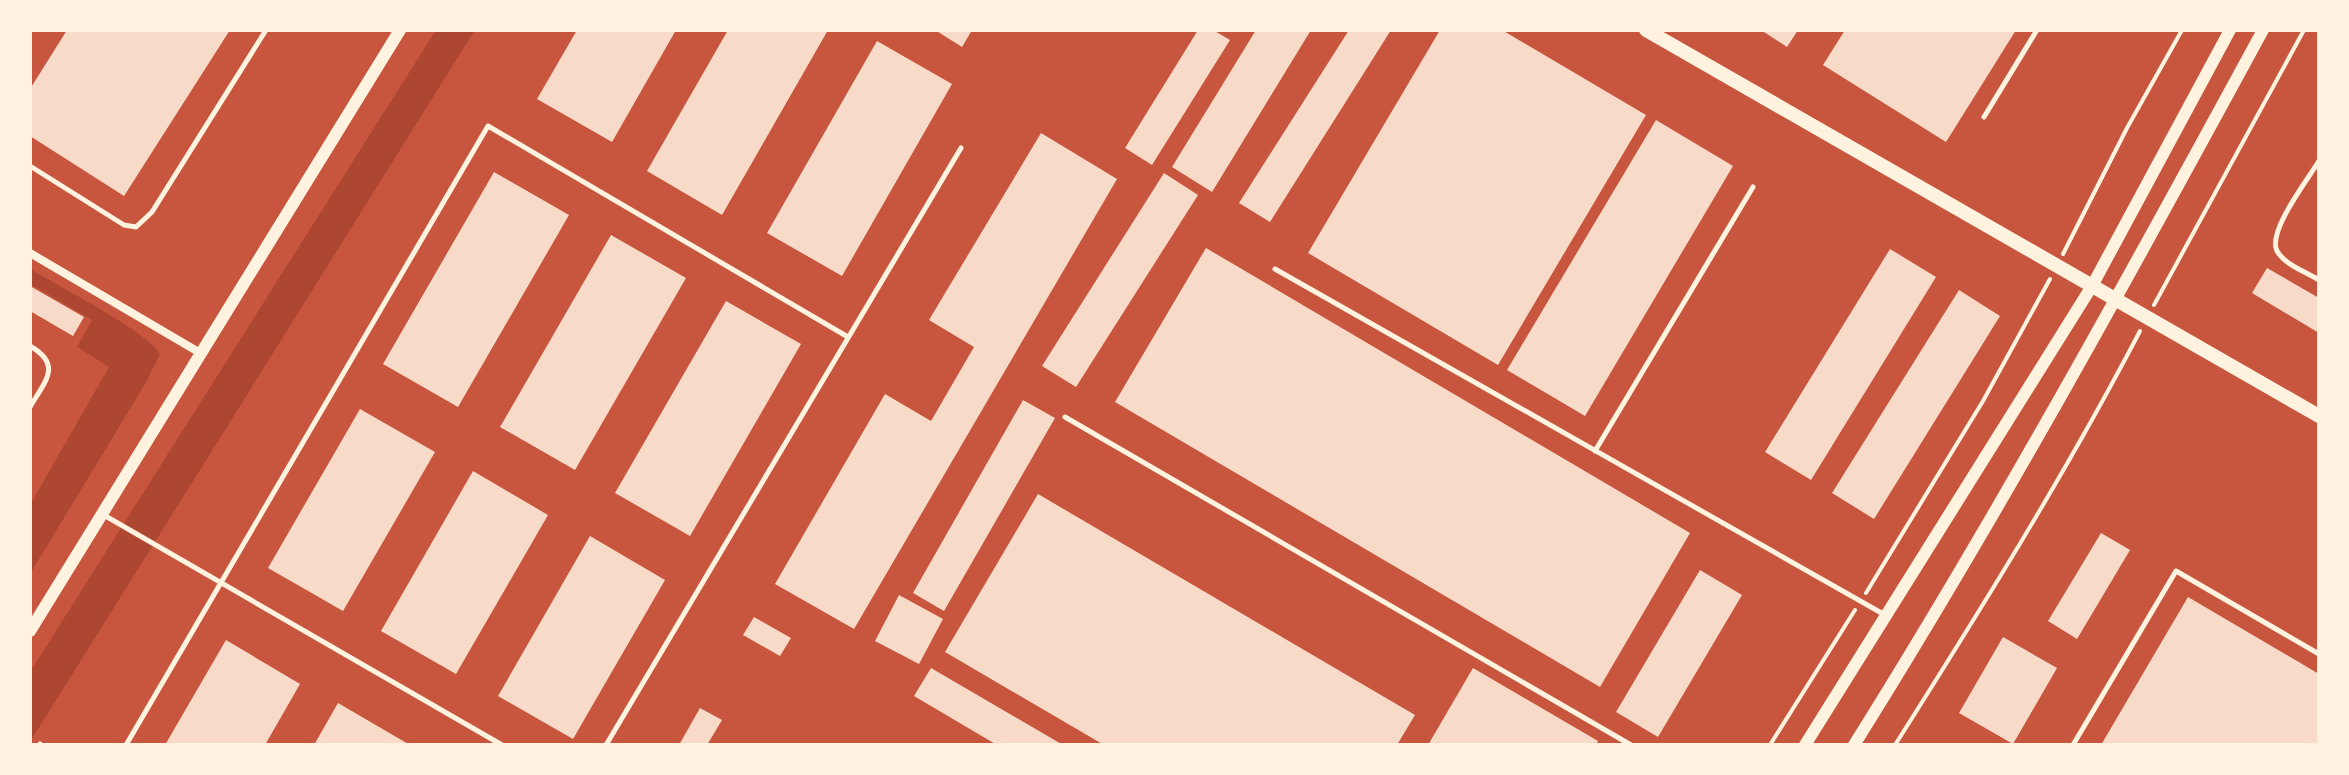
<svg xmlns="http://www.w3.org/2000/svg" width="2349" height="775" viewBox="0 0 2349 775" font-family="Barlow,sans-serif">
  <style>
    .green { fill: #ae4732 }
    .building { fill: #f7dbc8 }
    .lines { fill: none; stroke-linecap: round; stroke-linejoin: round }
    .path { stroke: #fff3e0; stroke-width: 4 }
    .service { stroke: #fff3e0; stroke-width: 5 }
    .minor { stroke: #fff3e0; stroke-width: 8 }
    .tertiary { stroke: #fff3e0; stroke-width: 12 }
    .primary { stroke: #fff3e0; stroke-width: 14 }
  </style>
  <rect width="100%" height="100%" fill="#c8553d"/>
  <path class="green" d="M436,30H475L30,742V672Z
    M30,269C55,284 150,333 160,354L145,384L30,574V505L109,367L77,347L92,320L30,284Z"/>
  <path class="building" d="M67,30H230L124,196L30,136V89Z
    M577,30H676L612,142L537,99Z
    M728,30H828L722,215L647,171Z
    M935,30H972L962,47Z
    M1198,30H1213L1230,40L1152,165L1125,148Z
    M1256,30H1311L1212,192L1172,167Z
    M1349,30H1391L1270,222L1239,203Z
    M1440,30H1502L1646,115L1498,365L1308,253Z
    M1761,30H1798L1787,47Z
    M1845,30H2016L1946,142L1823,65Z
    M877,41L952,84L842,276L767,233Z
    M1656,120L1733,166L1585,416L1507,370Z
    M1041,133L1117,179L854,629L775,584L885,394L931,421L974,347L929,320Z
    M494,172L569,215L458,407L383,364Z
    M1164,173L1198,195L1076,387L1042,366Z
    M611,235L686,278L575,470L500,427Z
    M1206,248L1690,533L1600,687L1115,402Z
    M1890,249L1936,277L1811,480L1765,452Z
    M2267,268L2319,298V333L2252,293Z
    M30,286L84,317L73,336L30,311Z
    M1959,290L2000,316L1874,519L1832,493Z
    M726,301L801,344L690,536L615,493Z
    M1023,400L1055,418L944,611L913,593Z
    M360,409L435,452L343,611L268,568Z
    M473,471L548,515L456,674L381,631Z
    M1038,494L1415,715L1397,745H1104L945,652Z
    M2101,533L2130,550L2077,639L2048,621Z
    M590,536L665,580L573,739L498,696Z
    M1700,570L1742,595L1658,737L1616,712Z
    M899,595L943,619L919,664L875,641Z
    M2188,597L2319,674V745H2101Z
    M754,617L791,638L780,656L743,635Z
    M2003,637L2057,668L2013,744L1959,713Z
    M226,640L300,684L265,745H165Z
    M931,668L1063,745H997L914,696Z
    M1473,668L1598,741L1596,745H1428Z
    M338,703L410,745H314Z
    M700,708L722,720L707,745H679Z"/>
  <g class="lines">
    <path class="path" d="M2063,254L2127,128L2182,30
      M2154,305L2304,30
      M1866,593L1983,401L2050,279
      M1770,745L1855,610
      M1895,745C1981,609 2066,473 2140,331"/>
    <path class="service" d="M1984,117L2037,30
      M2319,161C2308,179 2267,232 2277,251C2285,265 2306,272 2319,280
      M30,166L124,225L136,227L152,212L266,30
      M1275,269L1885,615
      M30,346C63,365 45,381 30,407
      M1065,417L1631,745
      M1595,451L1753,187
      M102,514L502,745
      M39,745L40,744
      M126,745L488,126L848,337
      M606,745L961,148
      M2073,745L2176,571L2319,654"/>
    <path class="minor" d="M30,253L202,354"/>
    <path class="tertiary" d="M30,631L400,30
      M1805,745L2092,286L2230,30
      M1854,745C2000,512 2132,271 2263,30"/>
    <path class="primary" d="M1646,30L2319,416"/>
  </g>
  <rect width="2349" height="775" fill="none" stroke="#fff3e0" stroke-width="64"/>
</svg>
